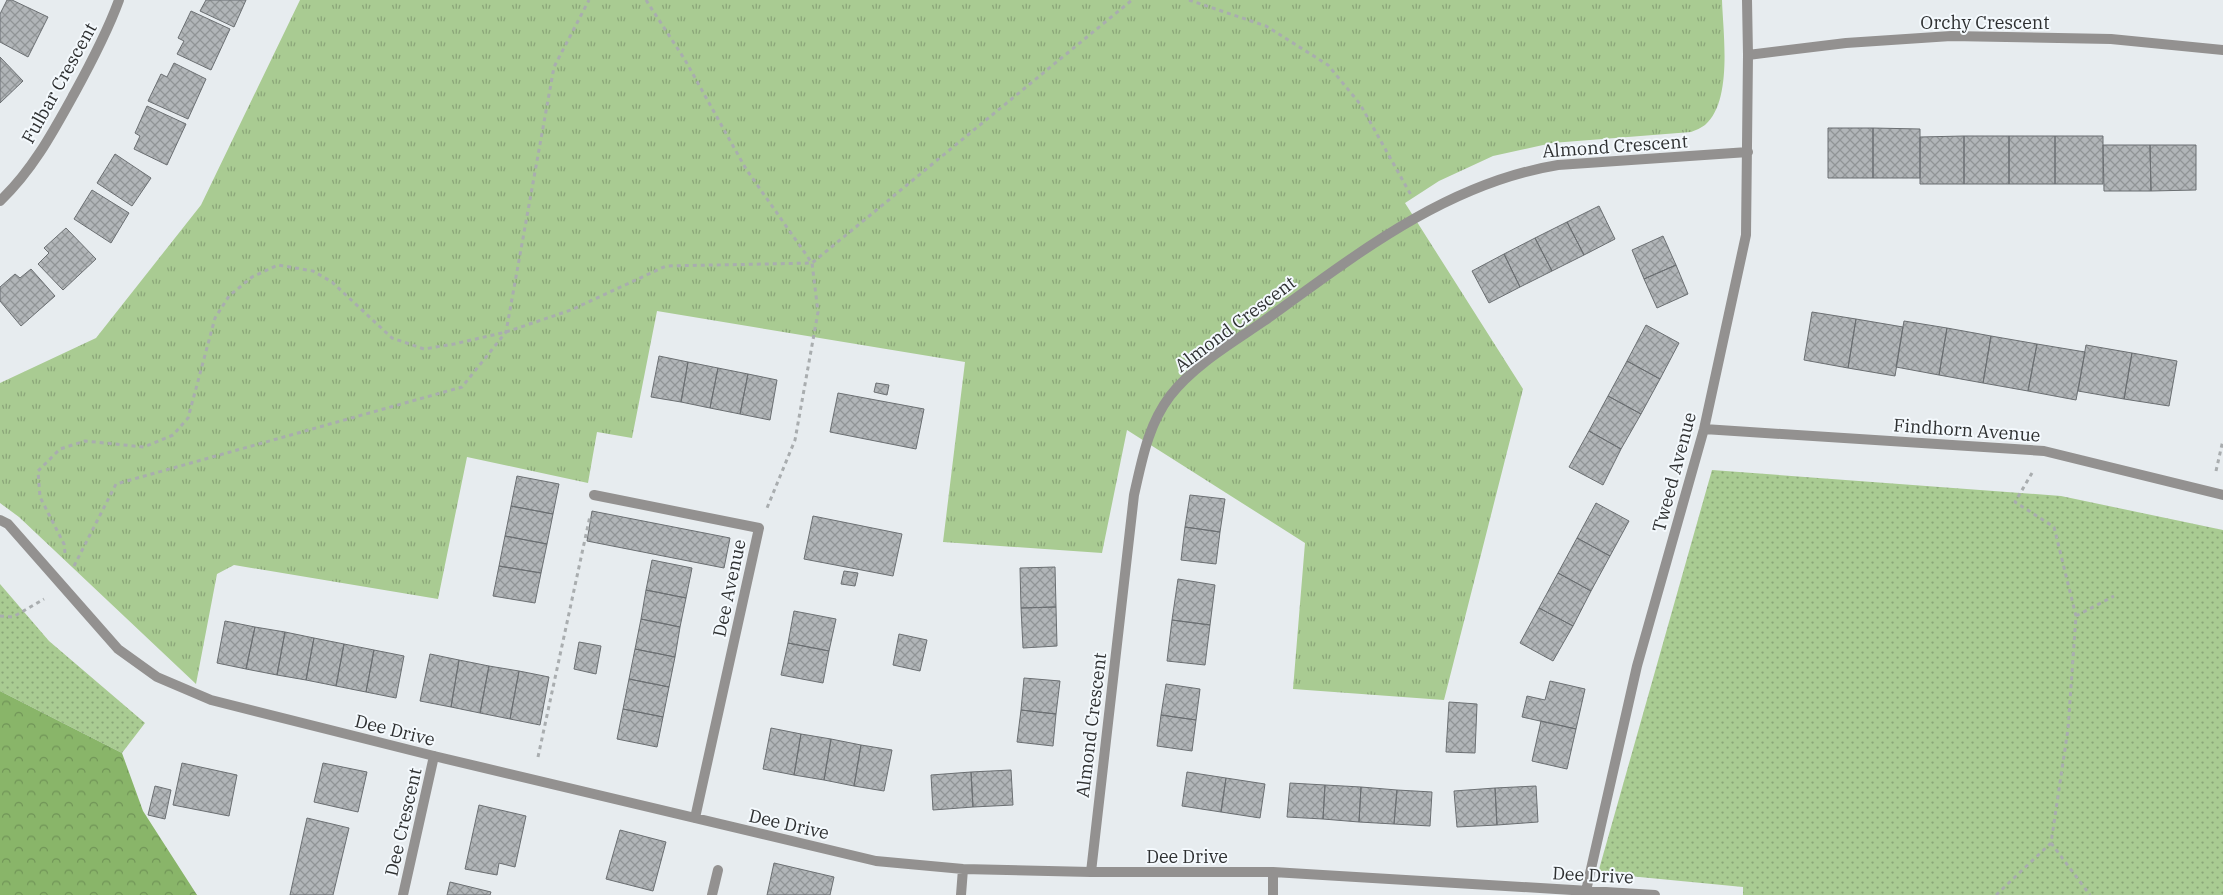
<svg xmlns="http://www.w3.org/2000/svg" width="2223" height="895" viewBox="0 0 2223 895" font-family="'IBM Plex Serif',serif">
  <style>
    .grass { fill: url(#grass-dots) }
    .forest { fill: url(#forest-crowns) }
    .park { fill: url(#park-tufts) }
    .building { fill: url(#building-cross-hatch); stroke: #6b6f72 }
    .lines { fill: none; stroke-linecap: round; stroke-linejoin: round }
    .path { stroke: #a9adaf; stroke-width: 3; stroke-dasharray: 4 4; stroke-linecap: butt }
    .minor { stroke: #939190; stroke-width: 10 }
    .labels { text-anchor: middle; dominant-baseline: central; stroke-width: 4; stroke-linejoin: round; paint-order: stroke }
    .street-label { font-size: 18px; fill: #2e3031; stroke: #f4f9fd }
  </style>
  <defs>
    <pattern id="grass-dots" width="8" height="8" patternUnits="userSpaceOnUse" patternTransform="scale(1.25)"><rect width="8" height="8" fill="#a9cb92"/><path d="M2 2h.1M6 6h.1" fill="none" stroke="#8aa578" stroke-width="1.8" stroke-linecap="round"/></pattern>
    <pattern id="forest-crowns" width="20" height="18" patternUnits="userSpaceOnUse" patternTransform="scale(1.25)"><rect width="20" height="18" fill="#89b569"/><path d="M2 6a3 3 0 1 1 6 0M12 15a3 3 0 1 1 6 0" fill="none" stroke="#709457"/></pattern>
    <pattern id="park-tufts" width="24" height="20" patternUnits="userSpaceOnUse" patternTransform="scale(1.25)"><rect width="24" height="20" fill="#a9cb92"/><path d="M3 7l-1-3M5 7V3M7 7l1-3M15 17l-1-3M17 17v-4M19 17l1-3" fill="none" stroke="#8aa578"/></pattern>
    <pattern id="building-cross-hatch" width="8" height="8" patternUnits="userSpaceOnUse" patternTransform="scale(1.25)"><rect width="8" height="8" fill="#b1b5b8"/><path d="M0 0l8 8M0 8l8-8" fill="none" stroke="#909496"/></pattern>
  </defs>
  <rect width="100%" height="100%" fill="#e7ecef"/>
  <path class="grass" d="M1712,470L2061,496L2223,530V895H1743V887L1598,873Z
    M0,584L49,641L145,723L122,753L0,691Z"/>
  <path class="forest" d="M0,691L122,753L143,811L197,895H0Z"/>
  <path class="park" d="M300,0H1722C1723,33 1733,101 1705,125C1701,128 1696,130 1691,132L1552,143L1493,156L1439,181L1405,203L1523,389L1444,700L1293,689L1305,543L1127,430L1102,553L943,542L965,362L657,311L632,438L597,432L588,483L467,457L438,599L234,565L217,574L196,684L19,517L0,503V383L96,338L201,205Z"/>
  <path class="building" d="M7,0H12L48,17L28,57L0,42V14Z
    M206,0H246L234,27L200,11Z
    M191,11L230,29L211,70L177,54L184,41L178,38Z
    M0,57L23,81L0,103Z
    M174,63L206,79L188,119L148,101L161,74L167,77Z
    M147,106L186,124L167,165L134,149L140,136L135,133Z
    M1828,128H1873V178H1828Z
    M1873,128L1920,129V178H1873Z
    M1964,136V184H1920V137Z
    M1964,136H2009V184H1964Z
    M2009,136H2055V184H2009Z
    M2055,136H2103V184H2055Z
    M2103,145H2150L2151,191H2104Z
    M2150,145H2196V190L2151,191Z
    M115,154L151,178L132,206L97,183Z
    M92,190L129,213L111,243L74,219Z
    M1599,206L1615,239L1584,255L1567,222Z
    M1567,222L1584,255L1552,271L1535,238Z
    M66,228L96,259L63,290L38,264L49,253L44,248Z
    M1663,236L1676,265L1644,279L1632,250Z
    M1535,238L1552,271L1520,287L1504,254Z
    M1504,254L1520,287L1489,303L1472,271Z
    M1676,265L1688,294L1657,308L1644,279Z
    M31,269L55,296L21,326L0,301V287L15,274L20,278Z
    M1812,312L1856,319L1848,368L1804,360Z
    M1856,319L1903,327L1895,376L1848,368Z
    M1904,321L1947,328L1939,375L1896,367Z
    M1646,325L1679,343L1660,379L1627,361Z
    M1947,328L1991,336L1983,383L1939,375Z
    M1991,336L2037,344L2028,391L1983,383Z
    M2037,344L2085,352L2076,400L2028,391Z
    M2086,345L2132,353L2124,399L2078,391Z
    M2132,353L2177,361L2169,406L2124,399Z
    M659,356L688,362L681,402L651,397Z
    M1627,361L1660,379L1641,414L1608,396Z
    M688,362L718,368L710,408L681,402Z
    M718,368L748,374L740,414L710,408Z
    M748,374L777,380L770,420L740,414Z
    M876,383L889,385L887,395L874,392Z
    M838,393L924,409L916,449L830,432Z
    M1608,396L1641,414L1621,449L1589,431Z
    M1589,431L1621,449L1603,485L1569,467Z
    M517,476L559,484L553,514L511,506Z
    M1190,495L1225,499L1220,532L1185,527Z
    M1596,503L1629,521L1610,556L1577,538Z
    M511,506L553,514L547,544L505,536Z
    M592,511L730,538L724,568L587,541Z
    M813,516L902,534L893,576L804,559Z
    M1185,527L1220,532L1216,564L1181,560Z
    M505,536L547,544L541,573L499,566Z
    M1577,538L1610,556L1591,591L1558,573Z
    M652,560L692,568L686,598L646,590Z
    M499,566L541,573L535,603L493,596Z
    M1055,567L1056,607L1021,608L1020,568Z
    M844,571L858,573L855,586L841,584Z
    M1558,573L1591,591L1573,626L1539,608Z
    M1178,579L1215,585L1210,625L1172,620Z
    M646,590L686,598L680,627L641,619Z
    M1056,607L1057,646L1023,648L1021,608Z
    M1539,608L1573,626L1553,661L1520,643Z
    M794,611L836,619L829,651L788,643Z
    M641,619L680,627L675,657L635,649Z
    M1172,620L1210,625L1205,665L1167,661Z
    M225,621L255,627L246,669L217,663Z
    M255,627L285,632L277,675L246,669Z
    M285,632L314,638L306,680L277,675Z
    M899,634L927,640L920,671L893,665Z
    M314,638L344,644L336,686L306,680Z
    M579,642L601,646L596,674L574,669Z
    M788,643L829,651L823,683L781,675Z
    M344,644L374,650L366,692L336,686Z
    M635,649L675,657L669,687L629,679Z
    M374,650L404,656L396,698L366,692Z
    M430,654L459,660L451,707L420,701Z
    M459,660L489,666L480,713L451,707Z
    M489,666L519,671L510,719L480,713Z
    M519,671L549,677L540,725L510,719Z
    M1024,678L1060,681L1056,714L1021,710Z
    M629,679L669,687L663,717L623,709Z
    M1550,681L1585,689L1576,729L1522,717L1527,696L1545,700Z
    M1166,684L1200,689L1196,720L1161,715Z
    M1449,702L1477,704L1475,753L1446,752Z
    M623,709L663,717L657,747L617,739Z
    M1021,710L1056,714L1053,746L1017,742Z
    M1161,715L1196,720L1192,751L1157,746Z
    M1541,721L1576,729L1567,769L1532,761Z
    M771,728L801,734L794,775L763,769Z
    M801,734L831,739L824,780L794,775Z
    M831,739L861,745L854,786L824,780Z
    M861,745L892,750L884,791L854,786Z
    M182,763L237,775L229,816L173,805Z
    M323,763L367,772L358,812L314,802Z
    M1011,770L1013,805L973,807L971,772Z
    M971,772L973,807L933,810L931,775Z
    M1187,772L1226,778L1221,812L1182,806Z
    M1226,778L1265,784L1260,818L1221,812Z
    M1290,783L1325,785L1323,819L1287,817Z
    M1325,785L1361,787L1359,822L1323,819Z
    M155,786L171,790L165,819L148,815Z
    M1536,786L1538,822L1497,825L1495,788Z
    M1361,787L1397,790L1394,824L1359,822Z
    M1495,788L1497,825L1457,827L1454,791Z
    M1397,790L1432,792L1430,826L1394,824Z
    M479,805L526,816L515,867L499,863L497,875L465,869Z
    M307,818L349,828L333,895H290Z
    M620,830L666,842L653,891L606,879Z
    M774,863L834,877L830,895H767Z
    M450,882L491,892L490,895H447Z"/>
  <g class="lines">
    <path class="path" d="M646,0L685,60L746,169L812,263L818,312L795,440L767,508
      M1189,0L1266,26L1328,65L1360,104L1411,195
      M2216,471L2223,440
      M65,553L64,544L40,497L38,471L60,449L85,441L144,447L173,435L188,418L215,318L229,296L252,277L278,265L313,271L332,282L392,338L424,349L454,344L506,332L571,310L666,266L812,263L1132,0
      M74,566L116,484L462,387L506,332L554,67L589,0
      M0,616L13,617L44,599
      M2076,616L2114,596
      M538,757L590,516
      M2051,843L2090,895
      M1996,895L2051,843L2068,729L2076,616L2054,527L2015,502L2032,473"/>
    <path class="minor" d="M1748,55L1846,43L1951,36L2111,39L2223,50
      M0,201C32,171 53,132 74,94C91,63 107,33 119,0
      M1704,429L2044,451L2223,495
      M594,495L759,528L695,818
      M0,520L8,524L118,649L157,677L211,700L434,756L876,861L963,869L1091,872H1273L1655,895
      M1091,872L1134,495C1142,460 1148,425 1170,396C1194,365 1232,343 1264,321C1354,256 1446,183 1558,165L1748,152
      M1586,891L1637,666L1704,429L1746,235L1748,55L1747,0
      M403,895L434,756
      M712,895L718,870
      M961,895L963,869
      M1273,895V872"/>
  </g>
  <g class="labels">
    <g class="street-label">
      <text x="1985" y="22">Orchy Crescent</text>
      <text transform="translate(59 83) rotate(-61)">Fulbar Crescent</text>
      <text transform="translate(1615 146) rotate(-4)">Almond Crescent</text>
      <text transform="translate(1235 324) rotate(-37)">Almond Crescent</text>
      <text transform="translate(1967 430) rotate(4)">Findhorn Avenue</text>
      <text transform="translate(1674 472) rotate(-75)">Tweed Avenue</text>
      <text transform="translate(729 588) rotate(-78)">Dee Avenue</text>
      <text transform="translate(1091 725) rotate(-83)">Almond Crescent</text>
      <text transform="translate(395 730) rotate(14)">Dee Drive</text>
      <text transform="translate(403 822) rotate(-77)">Dee Crescent</text>
      <text transform="translate(789 824) rotate(13)">Dee Drive</text>
      <text x="1187" y="856">Dee Drive</text>
      <text transform="translate(1593 875) rotate(3)">Dee Drive</text>
    </g>
  </g>
</svg>
